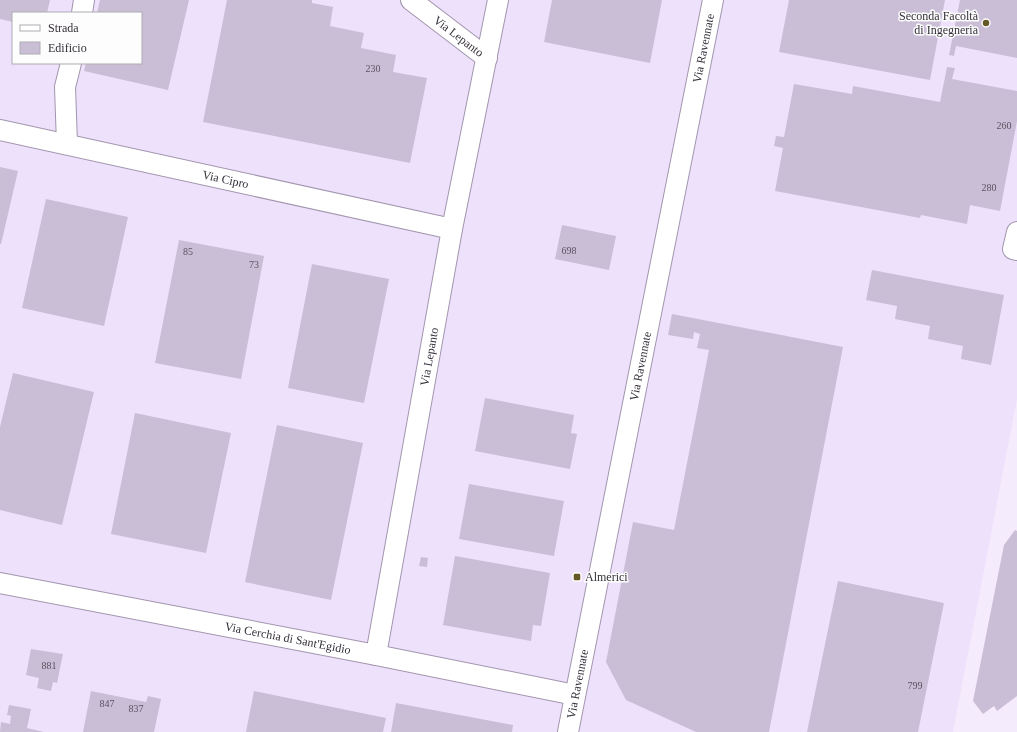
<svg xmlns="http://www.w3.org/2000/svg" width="1017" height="732" viewBox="0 0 1017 732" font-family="'Times New Roman',serif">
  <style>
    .built { fill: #eee1fc; fill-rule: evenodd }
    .building { fill: #cabed7 }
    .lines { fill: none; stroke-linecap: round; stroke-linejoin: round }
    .minor-casing { stroke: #a296ae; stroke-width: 22 }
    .minor { stroke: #fff; stroke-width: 20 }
    .poi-dot { fill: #645825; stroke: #fdfdfd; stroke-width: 1.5 }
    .labels { text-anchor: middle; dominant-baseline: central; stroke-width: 3; stroke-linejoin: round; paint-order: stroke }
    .number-label { font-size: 10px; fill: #5a5360 }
    .poi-label { font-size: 12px; fill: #342f39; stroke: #fdfdfd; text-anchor: end }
    .street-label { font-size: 12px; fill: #342f39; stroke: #fdfdfd }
  </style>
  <rect width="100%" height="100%" fill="#f4ecfc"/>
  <path class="built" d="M0,0H1017V399L953,732H0ZM13,13H141V63H13Z"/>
  <path class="building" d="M0,0H50L47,13H13V22L0,19Z
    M100,0H189L168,90L84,71L86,63H141V13H97Z
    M227,0H312V3L333,7L330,26L364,33L361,48L396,55L393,72L427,78L410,163L203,122Z
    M552,0H662L650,63L544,42Z
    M789,0H945L930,80L779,52Z
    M960,0H1017V58L956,46L954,56L949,55Z
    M947,67L955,68L952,79L1017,91V121L1000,211L970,205L967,224L921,215L920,218L775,191L783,148L774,146L776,136L784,137L794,84L852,94L853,86L940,102Z
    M0,167L18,171L1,244H0Z
    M46,199L128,217L104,326L22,308Z
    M562,225L616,236L609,270L555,259Z
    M179,240L264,256L241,379L155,363Z
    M312,264L389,279L364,403L288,388Z
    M872,270L1004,295L991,365L961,359L963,346L928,339L930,326L895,319L897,306L866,300Z
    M672,314L843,347L769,732H696L626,700L606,662L633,522L674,530L709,350L697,348L700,334L694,332L693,339L668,335Z
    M13,373L94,392L62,525L0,510V427Z
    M485,398L574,415L571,433L577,434L570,469L475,451Z
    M135,413L231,433L206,553L111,534Z
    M277,425L363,443L331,600L245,582Z
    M469,484L564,501L554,556L459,539Z
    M1015,530L1017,531V696L997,711L994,706L983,714L973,701L1004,545Z
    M455,556L550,573L541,626L533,625L531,641L443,625Z
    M421,557L428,558L427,567L419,566Z
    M838,581L944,603L918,732H807Z
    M31,649L63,654L57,683L53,682L51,691L37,688L39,678L26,675Z
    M91,691L146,702L148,696L161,699L154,732H83Z
    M254,691L386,718L383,732H246Z
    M396,703L513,725L512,732H391Z
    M9,705L31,709L27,728L44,732H0L1,722L10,724L11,716L7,715Z"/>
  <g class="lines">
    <defs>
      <g id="minor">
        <path id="s1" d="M411,0L487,58"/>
        <path d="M82,13L84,0"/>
        <path id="s2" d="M0,130L452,229"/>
        <path d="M67,144L65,87L71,63"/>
        <path d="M1017,232L1013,249L1017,250"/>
        <path id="s3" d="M0,583L376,655L575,695"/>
        <path id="s4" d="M376,655L452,229L498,0"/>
        <path id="s5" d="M568,732L713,0"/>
      </g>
    </defs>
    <use href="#minor" class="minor-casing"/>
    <use href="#minor" class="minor"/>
  </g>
  <g class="poi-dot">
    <circle cx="986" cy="23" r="4"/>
    <rect x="573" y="573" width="8" height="8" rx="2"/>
  </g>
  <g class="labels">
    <g class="number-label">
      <text x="373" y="68">230</text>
      <text x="1004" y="125">260</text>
      <text x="989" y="187">280</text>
      <text x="569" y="250">698</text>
      <text x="188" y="251">85</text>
      <text x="254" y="264">73</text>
      <text x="49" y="665">881</text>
      <text x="915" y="685">799</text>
      <text x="107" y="703">847</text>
      <text x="136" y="708">837</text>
    </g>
    <g class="poi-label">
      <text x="978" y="16">Seconda Facoltà<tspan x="978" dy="14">di Ingegneria</tspan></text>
      <text x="585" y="577" text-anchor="start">Almerici</text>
    </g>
    <g class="street-label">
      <text stroke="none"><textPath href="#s1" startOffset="60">Via Lepanto</textPath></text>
      <text stroke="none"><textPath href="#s5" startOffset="697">Via Ravennate</textPath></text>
      <text stroke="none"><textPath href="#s2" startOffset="231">Via Cipro</textPath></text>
      <text stroke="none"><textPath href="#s4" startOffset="303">Via Lepanto</textPath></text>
      <text stroke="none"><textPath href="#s5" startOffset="373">Via Ravennate</textPath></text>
      <text stroke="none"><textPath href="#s3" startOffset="293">Via Cerchia di Sant'Egidio</textPath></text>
      <text stroke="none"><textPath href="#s5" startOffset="49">Via Ravennate</textPath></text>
    </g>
  </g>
  <rect x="12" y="12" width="130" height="52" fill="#fdfdfd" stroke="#adabaf"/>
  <rect x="20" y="25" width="20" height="6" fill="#ffffff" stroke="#adabaf"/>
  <text x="48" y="32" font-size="12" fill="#342f39">Strada</text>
  <rect x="20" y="42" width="20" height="12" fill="#cabed7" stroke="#adabaf"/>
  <text x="48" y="52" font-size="12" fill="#342f39">Edificio</text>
</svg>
